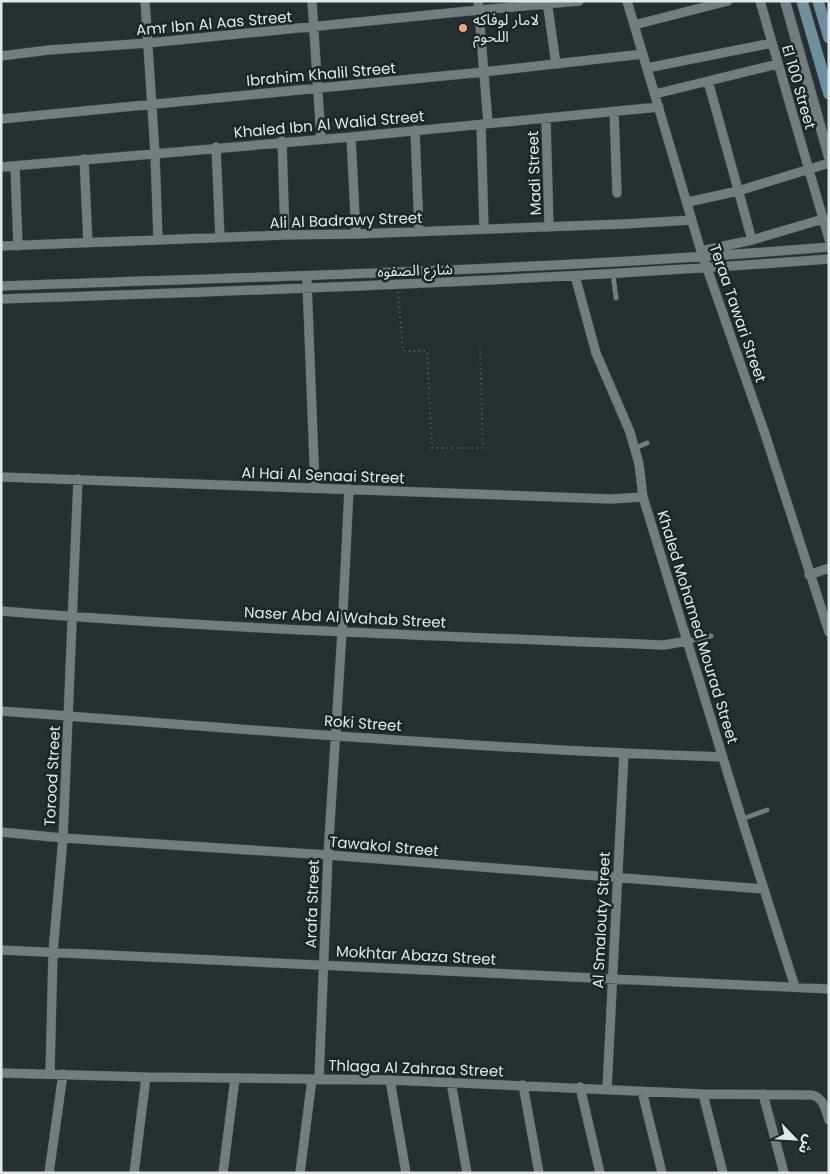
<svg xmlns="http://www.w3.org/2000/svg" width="830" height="1174" viewBox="0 0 830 1174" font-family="Poppins,'Noto Sans Arabic',sans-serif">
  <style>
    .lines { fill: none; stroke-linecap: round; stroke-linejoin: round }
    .service-casing { stroke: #464d50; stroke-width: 5.5 }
    .minor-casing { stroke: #464d50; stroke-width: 10 }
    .tertiary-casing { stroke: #464d50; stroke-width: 11 }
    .secondary-casing { stroke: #464d50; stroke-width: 12 }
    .path { stroke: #60686b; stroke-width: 2; stroke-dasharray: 1 4; stroke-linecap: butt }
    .service { stroke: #737d81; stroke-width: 4.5 }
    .minor { stroke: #737d81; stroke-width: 9 }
    .tertiary { stroke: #737d81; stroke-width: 10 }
    .secondary { stroke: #6c919d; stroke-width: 11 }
    .poi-dot { fill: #efa378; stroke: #1c2529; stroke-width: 2 }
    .labels { text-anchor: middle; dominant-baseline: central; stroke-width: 5; stroke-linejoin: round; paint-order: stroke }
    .poi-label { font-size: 15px; fill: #e1e7e9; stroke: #1c2529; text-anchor: start }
    .street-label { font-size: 15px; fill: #e1e7e9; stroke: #1c2529 }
  </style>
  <rect width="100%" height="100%" fill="#262f32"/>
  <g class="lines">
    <defs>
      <path id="service" d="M613,274L616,298
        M635,448L647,443
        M688,641L711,636
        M742,819L767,810"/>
      <path id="minor" d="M145,1L155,153L158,240
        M312,1L321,139
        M478,1L488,123
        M547,1L556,64
        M627,1L701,251L764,431L829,632
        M760,1L829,239
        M634,25L728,1
        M1,56L49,50L148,43L479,10L579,1
        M647,68L772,43
        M708,81L752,240
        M655,94L778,64
        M614,111L617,193
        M546,118L549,227
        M1,119L484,72L643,54
        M481,124L484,229
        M415,130L419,231
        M351,137L356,234
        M282,141L285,235
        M216,147L220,238
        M84,159L88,243
        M15,166L18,246
        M1,167L351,137L659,107
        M688,202L738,191L829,163
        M1,246L285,235L356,234L624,224L692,220
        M701,251L752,240L823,219
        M575,276L596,353L630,432L639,464L643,497L742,820L795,987
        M307,282L315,488
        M1,286C277,276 554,270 829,247
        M1,299C277,290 553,280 829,259
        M1,477L611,499L643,497
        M809,575L829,568
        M1,611C222,629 443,636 664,645L688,641
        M1,711C242,729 482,749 723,757
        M1,832L63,838L328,855L764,889
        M1,950L829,989
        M1,1073L146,1077L390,1080L703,1094L812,1095C824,1098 825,1109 829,1120
        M50,1074L53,952L63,838L78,479
        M319,1079L328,855L342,632L349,489
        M390,1080L406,1173
        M451,1082L467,1173
        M523,1085L539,1173
        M580,1087L600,1173
        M607,1089L624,753
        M642,1091L662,1173
        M703,1094L723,1173
        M763,1094L784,1173
        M49,1173L63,1074
        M134,1173L146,1077
        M223,1173L235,1078
        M300,1173L312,1079"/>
      <path id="tertiary" d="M785,1L829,157"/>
      <path id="secondary" d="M802,1L829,94
        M818,1L829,38"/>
    </defs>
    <use href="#service" class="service-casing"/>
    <use href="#minor" class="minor-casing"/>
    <use href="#tertiary" class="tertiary-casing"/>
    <use href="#secondary" class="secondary-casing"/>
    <path class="path" d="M398,292L403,351H427L432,448H483L480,348"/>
    <use href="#service" class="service"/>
    <use href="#minor" class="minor"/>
    <use href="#tertiary" class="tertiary"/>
    <use href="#secondary" class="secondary"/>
  </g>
  <circle class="poi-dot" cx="463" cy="28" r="5"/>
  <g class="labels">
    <g class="poi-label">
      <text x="473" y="19">لامار لوفاكه<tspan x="473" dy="17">اللحوم</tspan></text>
    </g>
    <g class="street-label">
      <text transform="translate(214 23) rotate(-5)">Amr Ibn Al Aas Street</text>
      <text transform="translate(321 74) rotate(-5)">Ibrahim Khalil Street</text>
      <text transform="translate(799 87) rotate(74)">El 100 Street</text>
      <text transform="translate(329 124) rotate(-5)">Khaled Ibn Al Walid Street</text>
      <text transform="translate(534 173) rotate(-92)">Madi Street</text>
      <text transform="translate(346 220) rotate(-2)">Ali Al Badrawy Street</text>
      <text transform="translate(415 270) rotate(-2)">شارع الصفوه</text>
      <text transform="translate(738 313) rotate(71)">Teraa Tawari Street</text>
      <text transform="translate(323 475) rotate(2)">Al Hai Al Senaai Street</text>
      <text transform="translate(345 617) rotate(3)">Naser Abd Al Wahab Street</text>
      <text transform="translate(698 627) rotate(73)">Khaled Mohamed Mourad Street</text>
      <text transform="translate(363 723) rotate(4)">Roki Street</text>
      <text transform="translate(52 776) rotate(-87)">Torood Street</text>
      <text transform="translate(384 846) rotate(5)">Tawakol Street</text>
      <text transform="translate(312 904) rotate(-88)">Arafa Street</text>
      <text transform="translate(601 920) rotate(-87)">Al Smalouty Street</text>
      <text transform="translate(416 955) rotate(3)">Mokhtar Abaza Street</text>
      <text transform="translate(416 1068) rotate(2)">Thlaga Al Zahraa Street</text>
    </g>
  </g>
  <rect width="830" height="1174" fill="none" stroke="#e1e7e9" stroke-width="5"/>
  <g transform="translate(795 1139) rotate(115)" stroke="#1c2529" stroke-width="4" paint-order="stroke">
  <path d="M0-4L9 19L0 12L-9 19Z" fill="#e1e7e9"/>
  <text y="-8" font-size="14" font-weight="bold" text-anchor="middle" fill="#e1e7e9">ش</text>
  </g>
</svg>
